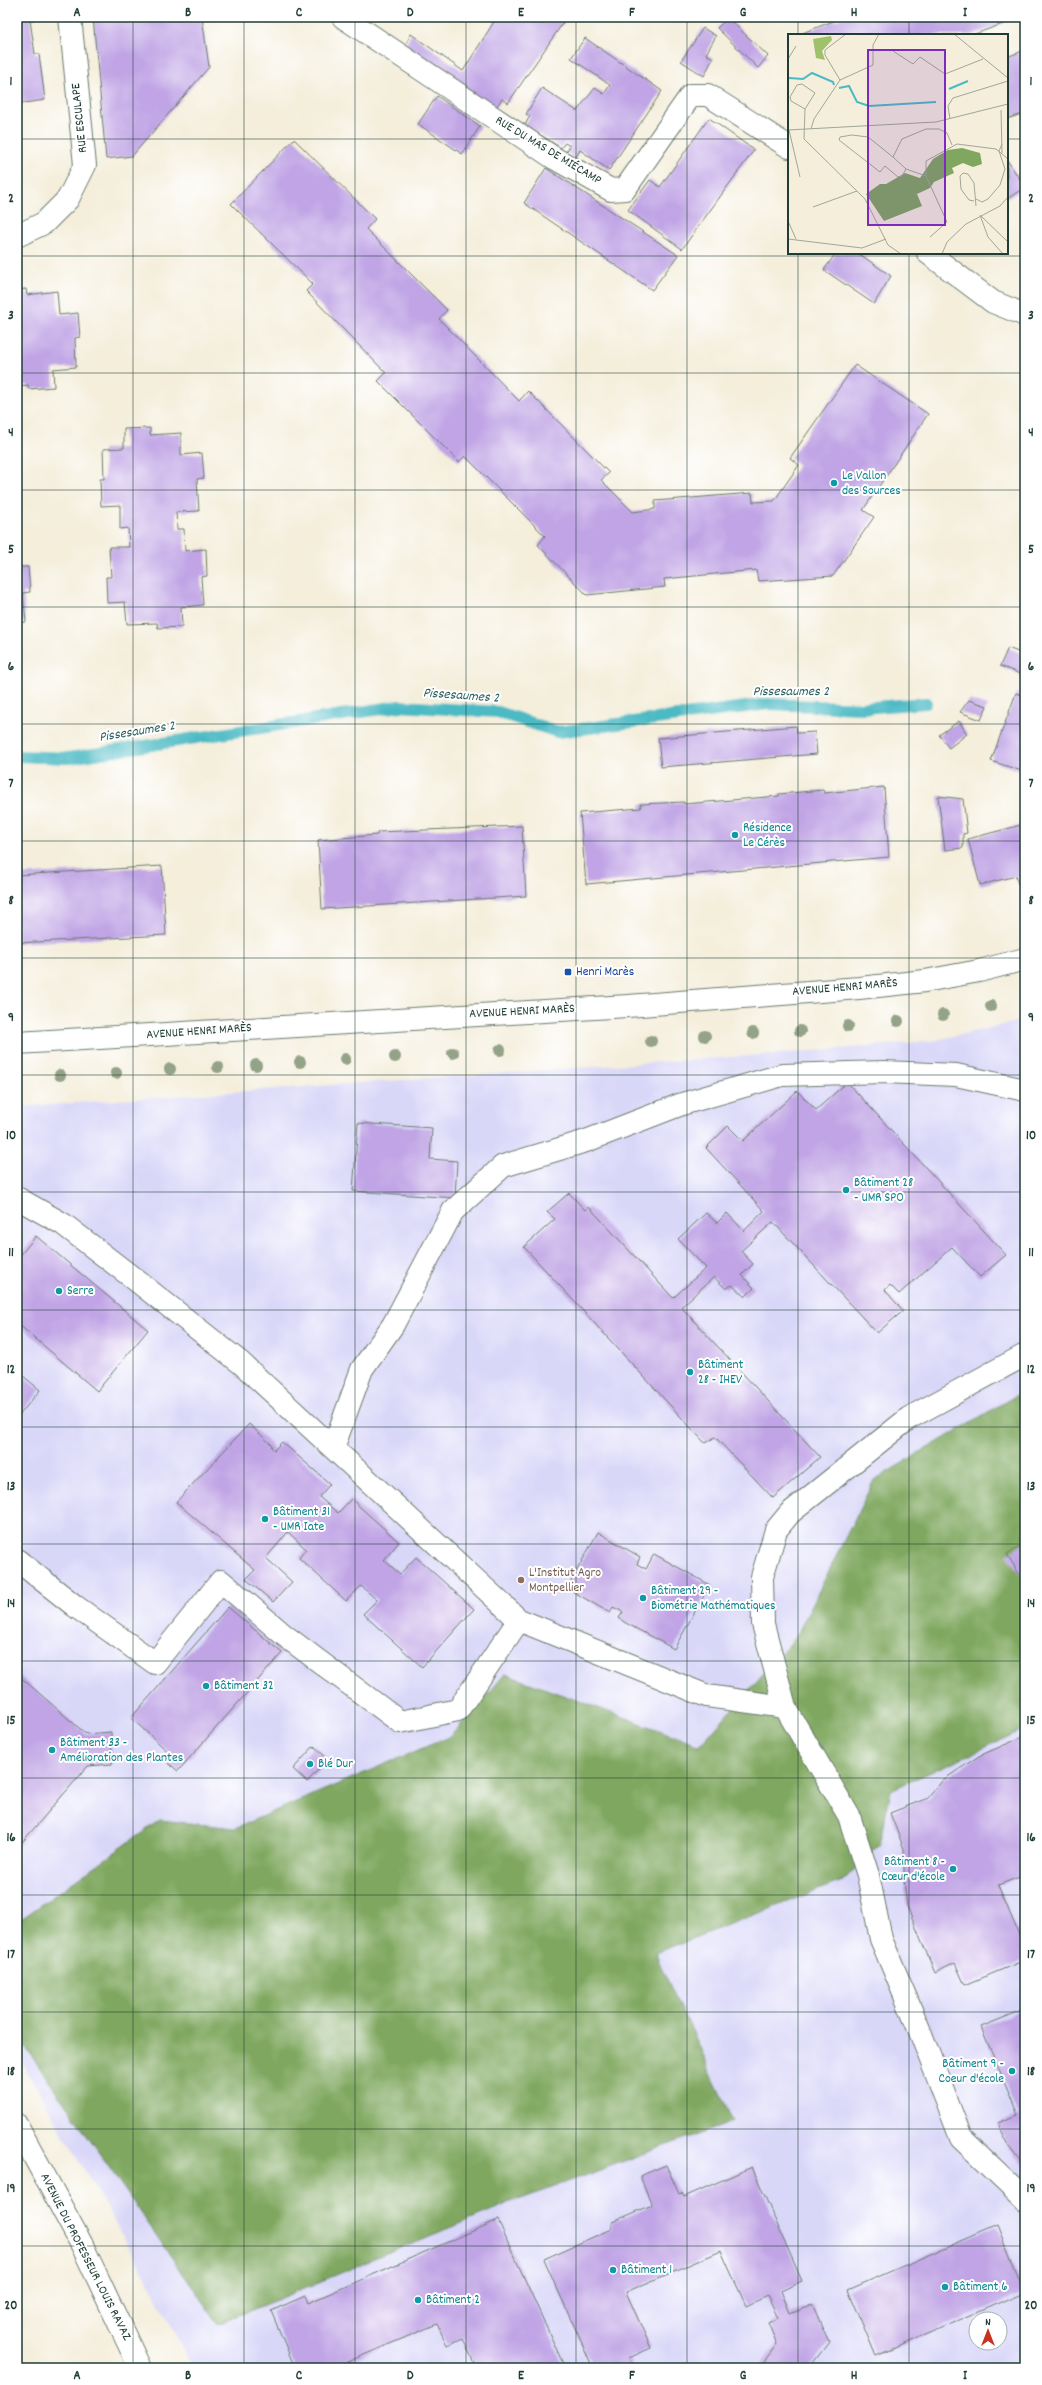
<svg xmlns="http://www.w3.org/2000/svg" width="1042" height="2385" viewBox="0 0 1042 2385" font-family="Dekko,sans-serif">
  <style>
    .built { fill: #d9d7f8; fill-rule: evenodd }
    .forest { fill: #7fa75f; stroke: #4f724a }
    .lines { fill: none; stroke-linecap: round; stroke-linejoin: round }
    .stream { stroke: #4bbac4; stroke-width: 12 }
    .building { fill: #c0a4e5 }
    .minor-casing { stroke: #6a7b6e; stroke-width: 24 }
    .major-casing { stroke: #6a7b6e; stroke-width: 24 }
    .minor { stroke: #fff; stroke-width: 22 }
    .major { stroke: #fff; stroke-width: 22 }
    .tree { fill: #94a388 }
    .grid { fill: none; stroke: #1f3d34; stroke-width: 1; stroke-opacity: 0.55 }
    .culture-dot { fill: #0f9aa8; stroke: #fff; stroke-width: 1.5 }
    .transit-dot { fill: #1a4fb4; stroke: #fff; stroke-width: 1.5 }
    .education-dot { fill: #8d6e63; stroke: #fff; stroke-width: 1.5 }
    .labels { text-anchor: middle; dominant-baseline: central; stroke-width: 4; stroke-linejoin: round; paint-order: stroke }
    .street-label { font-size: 13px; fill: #1f3d34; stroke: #fff }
    .culture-label { font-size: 13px; fill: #0d838f; stroke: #fff; text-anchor: start }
    .transit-label { font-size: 13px; fill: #164399; stroke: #fff; text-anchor: start }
    .education-label { font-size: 13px; fill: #785e54; stroke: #fff; text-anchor: start }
    .water-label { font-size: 14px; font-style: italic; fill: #2c625f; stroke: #fff }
    .inset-river { fill: none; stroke: #4bbac4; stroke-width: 2 }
    .inset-road { fill: none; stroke: #9fa798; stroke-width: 1 }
    .view { fill: #7b2cbf; fill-opacity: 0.15; stroke: #7b2cbf; stroke-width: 2 }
    .inset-edge { fill: none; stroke: #1f3d34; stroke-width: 2 }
    .neatline { fill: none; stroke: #1f3d34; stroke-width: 1.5 }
    .grid-label { font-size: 13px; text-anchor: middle; font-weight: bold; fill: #1f3d34 }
  </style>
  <rect width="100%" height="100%" fill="#fff"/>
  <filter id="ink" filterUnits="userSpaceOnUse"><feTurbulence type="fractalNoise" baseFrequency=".025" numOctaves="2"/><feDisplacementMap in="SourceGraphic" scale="8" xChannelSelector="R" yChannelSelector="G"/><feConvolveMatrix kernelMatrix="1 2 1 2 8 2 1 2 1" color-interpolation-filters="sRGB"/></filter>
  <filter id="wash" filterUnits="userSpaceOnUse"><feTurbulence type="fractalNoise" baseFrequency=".012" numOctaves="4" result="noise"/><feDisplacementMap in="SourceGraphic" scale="16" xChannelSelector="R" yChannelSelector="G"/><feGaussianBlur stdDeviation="0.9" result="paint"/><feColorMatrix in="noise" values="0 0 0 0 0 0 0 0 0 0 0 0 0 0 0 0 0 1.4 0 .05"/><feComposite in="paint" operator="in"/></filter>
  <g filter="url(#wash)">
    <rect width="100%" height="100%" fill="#f4eedb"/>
    <path class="built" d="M1025,1020V2368H193L148,2280L17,2053V1107L775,1054L932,1041ZM976,2319H1000V2343H976Z"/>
    <path class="forest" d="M1025,1390V1729L891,1790L880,1844L844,1880L655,1953L733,2121L502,2206L218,2324L17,2035V1922L160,1820L235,1828L451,1736L505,1674L700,1745L796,1637L874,1480Z"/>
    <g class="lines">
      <path class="stream" d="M17,756L69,758L399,706L498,712L558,732L768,704L862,708L926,703"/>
    </g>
    <g id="blocks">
      <path class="building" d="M17,17H34V20H30L35,54H39L45,100L17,104Z
        M93,17H202L209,67L132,156L106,159Z
        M497,17H567L508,103L502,99L494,110L405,46L411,34L463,71Z
        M844,17H1022L972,35H797Z
        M728,18L768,56L758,68L717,28Z
        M703,28L716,36L706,54L713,58L704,76L681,61Z
        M585,38L662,91L609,170L580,150L575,159L566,152L570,146L565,143L561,148L525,125L530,116L526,114L542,88L577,111L595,88L604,94L610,85L571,58Z
        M1025,50V113L1007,119V57Z
        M437,96L480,126L462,154L418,124Z
        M709,118L754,150L682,249L628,210L650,180L660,187Z
        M294,139L375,219L366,229L447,310L439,319L519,401L528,391L609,473L601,480L633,512L655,509V501L752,493L753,502L774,501L799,465L790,458L855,365L928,414L863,510L874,517L833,576L758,581L756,570L664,579L665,587L587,595L538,545L545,536L465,456L459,462L378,381L386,373L306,291L313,284L231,204Z
        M1007,160L1025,187L1007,199Z
        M546,168L678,255L652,290L524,203Z
        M836,253H858L891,276L874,304L824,270Z
        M26,289L27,295L57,291L59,315L78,313L80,337L75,338L76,367L53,369L54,387L29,389L28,385L17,386V290Z
        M150,428V435L181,433V455L202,453L204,478L197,479L199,511L176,512L177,529H184L185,551L206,549L207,576L201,577L203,605L181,607L182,627L158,628L157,623L127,624L125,602L107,603L106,577H111L109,547H129L128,528L120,529V505L101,506L100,479H104L103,449L124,448V429Z
        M17,567H28L30,592L23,593L26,622L17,623Z
        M1008,648L1025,655V676L1000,666Z
        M1016,693L1025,696V772L991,761Z
        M969,700L987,706L981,720L960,712Z
        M959,721L967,734L949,748L939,735Z
        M796,726L797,733L815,732L817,754L661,767L658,738Z
        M884,787L889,857L586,884L580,813L641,808L640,804L684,802V804L779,796V794L823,790L824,793Z
        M938,796L963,799L967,833L963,834V848L945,850Z
        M1025,824V882L1018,884L1016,876L980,885L968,839Z
        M522,826L526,896L322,909L318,840L377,835L378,832Z
        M162,866L166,935L17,943V875Z
        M847,1082L1006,1255L980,1277L952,1247L899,1294L890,1285L885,1290L903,1311L877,1333L773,1222L741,1251L753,1264L742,1275L754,1288L745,1297L732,1285L726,1289L714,1277L681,1307L820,1457L773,1498L715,1437L706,1443L704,1442L524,1247L555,1219L547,1212L569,1193L585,1210L589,1207L673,1298L706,1268L678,1239L706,1213L717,1223L727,1213L744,1231L764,1211L706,1148L728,1126L743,1141L797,1091L816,1110Z
        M358,1123L432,1128L430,1159L457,1161L455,1198L353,1191Z
        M36,1236L148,1330L97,1391L17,1323V1259Z
        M17,1371L40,1390L17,1418Z
        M249,1424L272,1445L271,1447L274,1450L282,1442L330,1484L319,1497L338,1513L351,1499L399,1542L384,1560L400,1574L416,1557L474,1609L422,1667L363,1614L377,1600L361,1586L346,1601L299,1558L306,1549L288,1532L266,1558L292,1582L273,1602L246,1579L255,1570L176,1502Z
        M598,1532L640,1557L637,1564L646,1569L654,1554L710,1585L674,1649L624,1622L619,1618L623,1612L613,1607L610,1613L567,1588Z
        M1025,1543V1584L1007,1554Z
        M228,1607L282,1653L178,1771L167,1762L173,1756L131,1718Z
        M17,1674L86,1734L111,1732L112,1764L88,1766L17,1848Z
        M1025,1736V1875L998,1885L1025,1949V1960L965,1985L955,1963L935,1973L930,1961L907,1906L904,1880V1849L890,1813L928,1798L943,1780L979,1756Z
        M314,1746L328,1759L307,1782L293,1769Z
        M1025,2009V2168L1009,2147L999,2128L998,2123L1018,2115L981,2027Z
        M666,2165L679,2194L682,2193L684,2197L752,2167L802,2281L781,2291L790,2313L812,2304L829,2342L809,2368H759L777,2344L768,2323L778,2318L767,2296L746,2306L721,2251L626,2292L651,2348L629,2358L633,2368H618L616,2364L606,2368H593L544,2259L611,2229L612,2222L652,2205L640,2176Z
        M498,2220L565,2368H476L463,2338L447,2345L437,2324L333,2368H295L271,2311L305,2296L308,2303Z
        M997,2225L1024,2292L876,2356L848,2290Z"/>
    </g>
  </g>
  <g filter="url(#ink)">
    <use href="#blocks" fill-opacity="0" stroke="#6a7b6e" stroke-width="1"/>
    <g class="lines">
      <defs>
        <path id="minor" d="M343,17L554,158L611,190L625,189L691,95H708L789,147
          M17,236L44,223L68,199L85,165L70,17
          M928,253L993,302L1025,315
          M17,1198L63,1224L137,1281L241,1363L333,1448
          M1025,1355L909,1418L790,1513L776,1530L762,1577L763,1624L785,1707L849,1816L868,1875L881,1939L919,2029L961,2138L1025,2199
          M17,1560L75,1606L155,1663L221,1581L284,1635L400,1722L458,1710L519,1620
          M785,1707L707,1696L519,1620L333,1448L362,1369L393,1325L453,1211L503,1166L586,1141L682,1104L782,1075L883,1072L956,1075L1025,1090
          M17,2125L82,2245L140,2368"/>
        <path id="major" d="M17,1043L628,1006L859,988L925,981L979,971L1025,959"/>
      </defs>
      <use href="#minor" class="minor-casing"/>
      <use href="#major" class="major-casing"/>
      <use href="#minor" class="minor"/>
      <use href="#major" class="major"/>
    </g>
    <g class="tree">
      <circle cx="991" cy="1006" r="6"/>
      <circle cx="943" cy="1015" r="6"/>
      <circle cx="898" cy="1021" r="6"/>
      <circle cx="848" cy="1026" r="6"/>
      <circle cx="800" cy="1031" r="6"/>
      <circle cx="753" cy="1033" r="6"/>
      <circle cx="705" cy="1036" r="6"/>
      <circle cx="651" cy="1041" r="6"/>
      <circle cx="500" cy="1050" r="6"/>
      <circle cx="453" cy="1053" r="6"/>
      <circle cx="395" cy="1057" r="6"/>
      <circle cx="345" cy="1059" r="6"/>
      <circle cx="300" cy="1062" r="6"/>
      <circle cx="256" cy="1065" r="6"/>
      <circle cx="218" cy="1067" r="6"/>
      <circle cx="170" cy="1069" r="6"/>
      <circle cx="116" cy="1073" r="6"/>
      <circle cx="60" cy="1075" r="6"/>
    </g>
  </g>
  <path class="grid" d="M133,17V2368M244,17V2368M355,17V2368M466,17V2368M576,17V2368M687,17V2368M798,17V35M909,17V35M17,139H789M1007,139H1025M798,253V2368M909,253V2368M17,256H1025M17,373H1025M17,490H1025M17,607H1025M17,724H1025M17,841H1025M17,958H1025M17,1075H1025M17,1192H1025M17,1310H1025M17,1427H1025M17,1544H1025M17,1661H1025M17,1778H1025M17,1895H1025M17,2012H1025M17,2129H1025M17,2246H1025"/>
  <g class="culture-dot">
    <circle cx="834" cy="483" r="4"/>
    <circle cx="735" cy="835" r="4"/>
    <circle cx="846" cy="1190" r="4"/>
    <circle cx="59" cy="1291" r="4"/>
    <circle cx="690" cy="1372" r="4"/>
    <circle cx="265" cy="1519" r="4"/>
    <circle cx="643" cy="1598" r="4"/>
    <circle cx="206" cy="1686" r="4"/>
    <circle cx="52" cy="1750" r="4"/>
    <circle cx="310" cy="1764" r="4"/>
    <circle cx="953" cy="1869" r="4"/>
    <circle cx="1012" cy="2071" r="4"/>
    <circle cx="613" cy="2270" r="4"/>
    <circle cx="945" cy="2287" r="4"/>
    <circle cx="418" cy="2300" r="4"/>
  </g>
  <rect class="transit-dot" x="564" y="968" width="8" height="8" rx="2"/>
  <circle class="education-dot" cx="521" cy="1580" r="4"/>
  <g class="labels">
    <g class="street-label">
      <text transform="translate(80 118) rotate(-96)">RUE ESCULAPE</text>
      <text transform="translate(548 151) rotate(31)">RUE DU MAS DE MIÉCAMP</text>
      <text transform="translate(845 988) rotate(-5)">AVENUE HENRI MARÈS</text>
      <text transform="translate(522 1012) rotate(-3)">AVENUE HENRI MARÈS</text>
      <text transform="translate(199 1032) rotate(-4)">AVENUE HENRI MARÈS</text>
      <text transform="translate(85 2257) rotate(63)">AVENUE DU PROFESSEUR LOUIS RAVAZ</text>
    </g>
    <g class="culture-label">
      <text x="842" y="476">Le Vallon<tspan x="842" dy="15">des Sources</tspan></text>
      <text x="743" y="828">Résidence<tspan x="743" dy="15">Le Cérès</tspan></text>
      <text x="854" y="1183">Bâtiment 28<tspan x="854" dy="15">- UMR SPO</tspan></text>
      <text x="67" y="1291">Serre</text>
      <text x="698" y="1365">Bâtiment<tspan x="698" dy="15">28 - IHEV</tspan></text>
      <text x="273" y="1512">Bâtiment 31<tspan x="273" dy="15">- UMR Iate</tspan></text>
      <text x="651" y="1591">Bâtiment 29 -<tspan x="651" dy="15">Biométrie Mathématiques</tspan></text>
      <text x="214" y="1686">Bâtiment 32</text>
      <text x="60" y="1743">Bâtiment 33 -<tspan x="60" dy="15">Amélioration des Plantes</tspan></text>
      <text x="318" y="1764">Blé Dur</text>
      <text x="945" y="1862" text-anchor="end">Bâtiment 8 -<tspan x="945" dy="15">Cœur d'école</tspan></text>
      <text x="1004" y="2064" text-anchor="end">Bâtiment 9 -<tspan x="1004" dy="15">Coeur d'école</tspan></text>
      <text x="621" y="2270">Bâtiment 1</text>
      <text x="953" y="2287">Bâtiment 6</text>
      <text x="426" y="2300">Bâtiment 2</text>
    </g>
    <g class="transit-label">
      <text x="576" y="972">Henri Marès</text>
    </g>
    <g class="education-label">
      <text x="529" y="1573">L'Institut Agro<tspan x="529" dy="15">Montpellier</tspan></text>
    </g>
    <g class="water-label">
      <text x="791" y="692">Pissesaumes 2</text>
      <text transform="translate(461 696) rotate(4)">Pissesaumes 2</text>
      <text transform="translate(137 732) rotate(-9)">Pissesaumes 2</text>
    </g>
  </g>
  <g transform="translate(788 34)">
    <rect width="220" height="220" fill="#f4eedb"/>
    <path d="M43,2L44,6L34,17L37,26L28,24L25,5Z" fill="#9fc16b"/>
    <path d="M174,114L192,119L194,130L185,133L175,129L164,134L166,139L146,148L142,154L129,160L134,172L96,187L78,160L92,150H98L117,139L132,144L145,125L160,116Z" fill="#7fa75f"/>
    <path class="inset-river" d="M1,44L15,45L24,39L45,48L46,51M51,54L61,52L69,68L81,72L148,68M161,55L180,47"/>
    <path class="inset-road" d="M166,0L220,44M105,17L125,30L132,23L157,40L195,25M0,25L8,12M52,46L85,31V11L91,0M17,75L27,59L14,50L9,51L2,63L3,67L17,75L16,105L77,165L100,211L113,220M213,76L214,119M162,85L160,72L165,64L220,47M23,95L26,85L52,46L37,21V16L58,0M0,96L148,88L220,70M1,96L12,143M105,123L80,103L64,101L52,103L51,106L92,138L97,132L110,143L114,142L118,135M138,142L118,135L105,123L114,105L138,95H151L159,99L164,111M188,165L194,168L200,165L212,151L217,135L211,117L214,110M186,167L181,166L173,155L172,142L175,139L180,140L186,149L188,172M25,173L69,157M192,181L200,203L215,220M193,182L220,208M0,187L8,205M142,203L159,188L138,142V127L169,110L208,115L220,125M0,205L74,214L98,205M154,220L159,208L178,190L212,172L220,163"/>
    <path class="view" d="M80,16H157V191H80Z"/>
    <rect width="220" height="220" class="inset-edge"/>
  </g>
  <rect width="1042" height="2385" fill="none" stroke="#fff" stroke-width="44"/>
  <g transform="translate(988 2331)"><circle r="19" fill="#ffffff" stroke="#a5b1ae"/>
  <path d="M0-3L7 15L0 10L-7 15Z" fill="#c8321e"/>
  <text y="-6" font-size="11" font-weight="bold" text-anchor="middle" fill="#1f3d34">N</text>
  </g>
  <rect x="22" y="22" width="998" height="2341" class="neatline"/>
  <g class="grid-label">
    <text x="77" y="16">A</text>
    <text x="188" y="16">B</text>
    <text x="299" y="16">C</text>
    <text x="410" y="16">D</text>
    <text x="521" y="16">E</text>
    <text x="632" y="16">F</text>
    <text x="743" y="16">G</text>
    <text x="854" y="16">H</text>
    <text x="965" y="16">I</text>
    <text x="11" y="85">1</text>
    <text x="1031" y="85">1</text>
    <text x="11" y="202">2</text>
    <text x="1031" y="202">2</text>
    <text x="11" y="319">3</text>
    <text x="1031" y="319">3</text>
    <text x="11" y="436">4</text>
    <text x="1031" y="436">4</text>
    <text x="11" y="553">5</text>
    <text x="1031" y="553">5</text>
    <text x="11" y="670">6</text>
    <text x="1031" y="670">6</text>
    <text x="11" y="787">7</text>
    <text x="1031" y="787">7</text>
    <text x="11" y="904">8</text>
    <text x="1031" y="904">8</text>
    <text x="11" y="1021">9</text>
    <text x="1031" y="1021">9</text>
    <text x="11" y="1139">10</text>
    <text x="1031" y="1139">10</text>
    <text x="11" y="1256">11</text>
    <text x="1031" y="1256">11</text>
    <text x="11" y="1373">12</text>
    <text x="1031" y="1373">12</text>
    <text x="11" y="1490">13</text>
    <text x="1031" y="1490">13</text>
    <text x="11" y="1607">14</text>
    <text x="1031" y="1607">14</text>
    <text x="11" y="1724">15</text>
    <text x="1031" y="1724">15</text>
    <text x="11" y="1841">16</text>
    <text x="1031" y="1841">16</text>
    <text x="11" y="1958">17</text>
    <text x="1031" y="1958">17</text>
    <text x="11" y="2075">18</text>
    <text x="1031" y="2075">18</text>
    <text x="11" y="2192">19</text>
    <text x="1031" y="2192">19</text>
    <text x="11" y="2309">20</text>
    <text x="1031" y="2309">20</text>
    <text x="77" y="2379">A</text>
    <text x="188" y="2379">B</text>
    <text x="299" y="2379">C</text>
    <text x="410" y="2379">D</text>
    <text x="521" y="2379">E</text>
    <text x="632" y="2379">F</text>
    <text x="743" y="2379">G</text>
    <text x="854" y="2379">H</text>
    <text x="965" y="2379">I</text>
  </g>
</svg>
